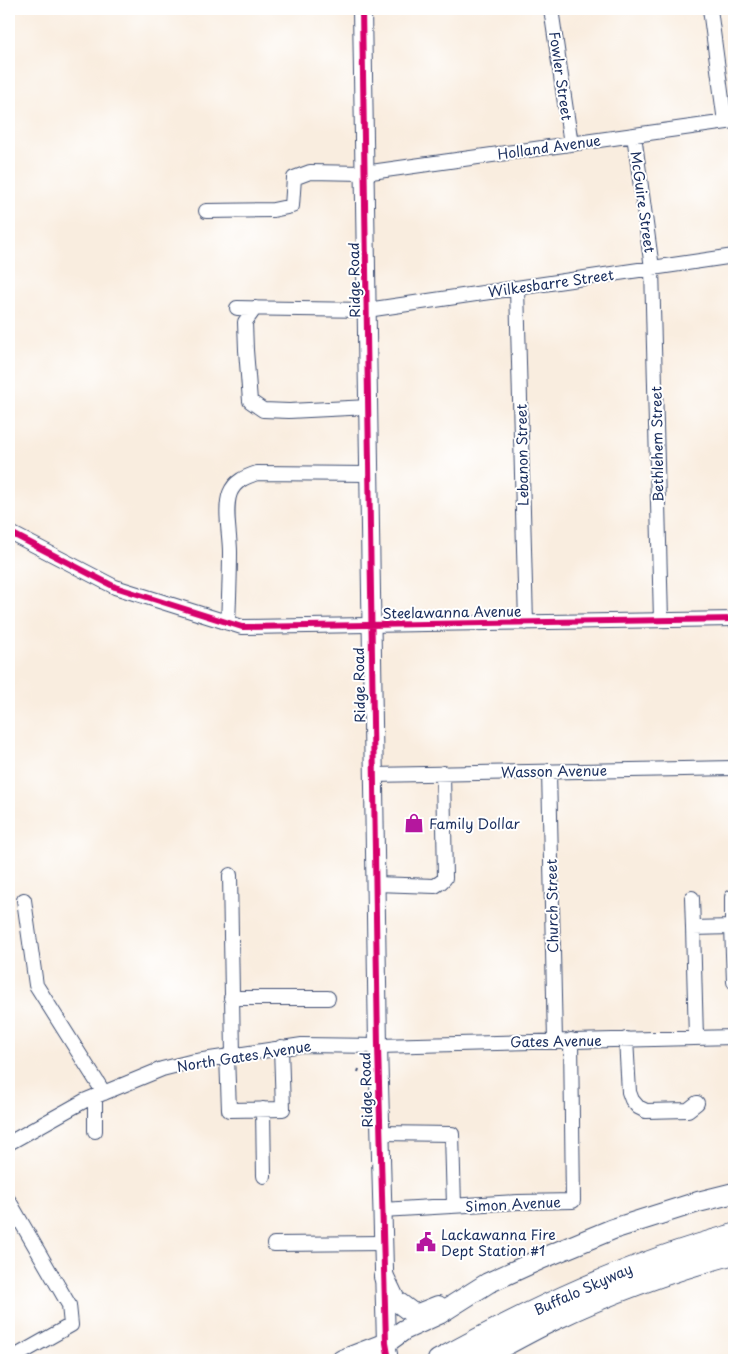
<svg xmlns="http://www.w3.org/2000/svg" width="743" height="1369" viewBox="0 0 743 1369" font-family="'Playpen Sans',sans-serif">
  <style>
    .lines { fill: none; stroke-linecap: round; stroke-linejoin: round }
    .minor-casing { stroke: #3c4c71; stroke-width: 16 }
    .major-casing { stroke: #3c4c71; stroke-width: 20 }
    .highway-casing { stroke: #3c4c71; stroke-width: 22 }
    .path { stroke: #3c4c71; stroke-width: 2; stroke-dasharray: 4 4; stroke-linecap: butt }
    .minor { stroke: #fff; stroke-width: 14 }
    .major { stroke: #fff; stroke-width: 18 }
    .highway { stroke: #fff; stroke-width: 20 }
    .cycleway-casing { stroke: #fff; stroke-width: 9 }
    .cycleway { stroke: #d6006c; stroke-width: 6 }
    .labels { text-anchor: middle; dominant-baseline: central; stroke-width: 4; stroke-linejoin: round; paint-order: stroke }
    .street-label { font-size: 14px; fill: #1b2f5e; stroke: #fff }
    .poi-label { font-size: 14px; fill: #1b2f5e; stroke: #fff; text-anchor: start }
  </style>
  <rect width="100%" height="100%" fill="#fff"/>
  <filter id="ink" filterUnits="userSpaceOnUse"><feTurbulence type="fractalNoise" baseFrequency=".02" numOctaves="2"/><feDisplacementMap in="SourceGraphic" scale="10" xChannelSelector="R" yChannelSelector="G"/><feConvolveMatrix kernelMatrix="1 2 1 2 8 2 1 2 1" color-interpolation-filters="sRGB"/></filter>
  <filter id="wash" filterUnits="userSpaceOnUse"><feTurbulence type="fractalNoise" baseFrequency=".0096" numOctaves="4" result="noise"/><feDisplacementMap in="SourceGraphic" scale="20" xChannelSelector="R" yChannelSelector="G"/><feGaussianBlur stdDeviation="1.12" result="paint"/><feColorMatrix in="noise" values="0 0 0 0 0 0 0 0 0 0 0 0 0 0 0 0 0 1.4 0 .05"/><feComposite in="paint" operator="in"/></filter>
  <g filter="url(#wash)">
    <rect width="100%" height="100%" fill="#f9eddf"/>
  </g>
  <g filter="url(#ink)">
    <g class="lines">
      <defs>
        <path id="minor" d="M551,9L571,144
          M710,9L725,122
          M634,135L652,268L661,620
          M206,211L273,210L292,206L294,178L310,172L364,173L734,121
          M517,288L526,623
          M237,308L367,310L734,256
          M255,308L245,322L246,350L250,401L263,410L289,411L369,407
          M9,532L115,587L242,627L734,619
          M228,623C229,599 230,575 230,552C230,535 224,509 230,493C235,481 245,477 257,473L369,474
          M549,771L555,1041
          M373,775L734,768
          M230,875L233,1055
          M375,884L435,886L441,882L445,878L443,773
          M732,897V927
          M692,898L693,928
          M24,900L36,985L104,1093
          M231,998H328
          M696,1038L693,928L732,927L734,982
          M626,1039L629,1092L632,1100L638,1107L646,1111L688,1110L697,1103
          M227,1056L229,1110L283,1109L281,1047
          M263,1109L264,1176
          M95,1131V1097
          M380,1133L452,1134L454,1206
          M9,1143L84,1101L162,1069L190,1062L302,1045L378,1046L734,1037
          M9,1201L69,1305L71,1325L9,1360
          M382,1210L518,1202L573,1201L571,1040
          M274,1244L383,1243"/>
        <path id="major" d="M362,9L378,1046L386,1343L389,1360"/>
        <path id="highway" d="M384,1277L395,1300L411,1312L418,1314L438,1306
          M342,1360L386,1343L404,1330L439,1314L488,1283L543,1258L613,1229L698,1202L734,1193
          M438,1360C532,1308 630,1262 734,1234
          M478,1360C503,1347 527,1333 552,1321C610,1293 672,1271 734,1254"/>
      </defs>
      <use href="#minor" class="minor-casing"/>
      <use href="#major" class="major-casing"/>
      <use href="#highway" class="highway-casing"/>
      <path class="path" d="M358,1072L359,1069"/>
      <use href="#minor" class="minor"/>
      <use href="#major" class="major"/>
      <use href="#highway" class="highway"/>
      <defs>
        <path id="cycleway" d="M362,9L378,1046L386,1343L389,1360
          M9,532L115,587L242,627L734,619"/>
      </defs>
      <use href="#cycleway" class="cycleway-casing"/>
      <use href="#cycleway" class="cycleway"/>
    </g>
  </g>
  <defs>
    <symbol id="shop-bare" viewBox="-9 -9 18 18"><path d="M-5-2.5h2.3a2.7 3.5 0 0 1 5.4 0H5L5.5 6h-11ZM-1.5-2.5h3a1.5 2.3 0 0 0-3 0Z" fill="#b5179e" stroke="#fff" stroke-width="2.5" paint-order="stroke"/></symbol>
    <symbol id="civic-bare" viewBox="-9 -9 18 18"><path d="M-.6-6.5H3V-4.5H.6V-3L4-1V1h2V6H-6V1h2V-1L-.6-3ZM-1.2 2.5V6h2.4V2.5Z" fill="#b5179e" stroke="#fff" stroke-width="2.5" paint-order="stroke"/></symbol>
  </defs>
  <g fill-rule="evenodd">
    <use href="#shop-bare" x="400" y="809" width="28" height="28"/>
    <use href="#civic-bare" x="412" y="1228" width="28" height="28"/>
  </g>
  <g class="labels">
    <g class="street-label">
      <text transform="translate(561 76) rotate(82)">Fowler Street</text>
      <text transform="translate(549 147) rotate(-8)">Holland Avenue</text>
      <text transform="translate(643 202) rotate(82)">McGuire Street</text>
      <text transform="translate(354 280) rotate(-91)">Ridge Road</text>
      <text transform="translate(551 283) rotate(-8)">Wilkesbarre Street</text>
      <text transform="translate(657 444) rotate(-91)">Bethlehem Street</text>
      <text transform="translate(522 455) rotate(-91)">Lebanon Street</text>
      <text transform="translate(452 612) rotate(-1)">Steelawanna Avenue</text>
      <text transform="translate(359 685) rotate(-91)">Ridge Road</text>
      <text transform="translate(554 771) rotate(-1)">Wasson Avenue</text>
      <text transform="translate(552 906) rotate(-91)">Church Street</text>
      <text transform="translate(556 1041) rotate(-1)">Gates Avenue</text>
      <text transform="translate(244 1056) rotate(-9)">North Gates Avenue</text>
      <text transform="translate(366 1090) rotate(-92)">Ridge Road</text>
      <text transform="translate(513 1204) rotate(-3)">Simon Avenue</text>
      <text transform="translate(583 1289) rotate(-24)">Buffalo Skyway</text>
    </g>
    <g class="poi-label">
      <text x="429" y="823">Family Dollar</text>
      <text x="441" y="1234">Lackawanna Fire<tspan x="441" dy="16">Dept Station #1</tspan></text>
    </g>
  </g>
  <rect width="743" height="1369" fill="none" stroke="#fff" stroke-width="30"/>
</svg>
